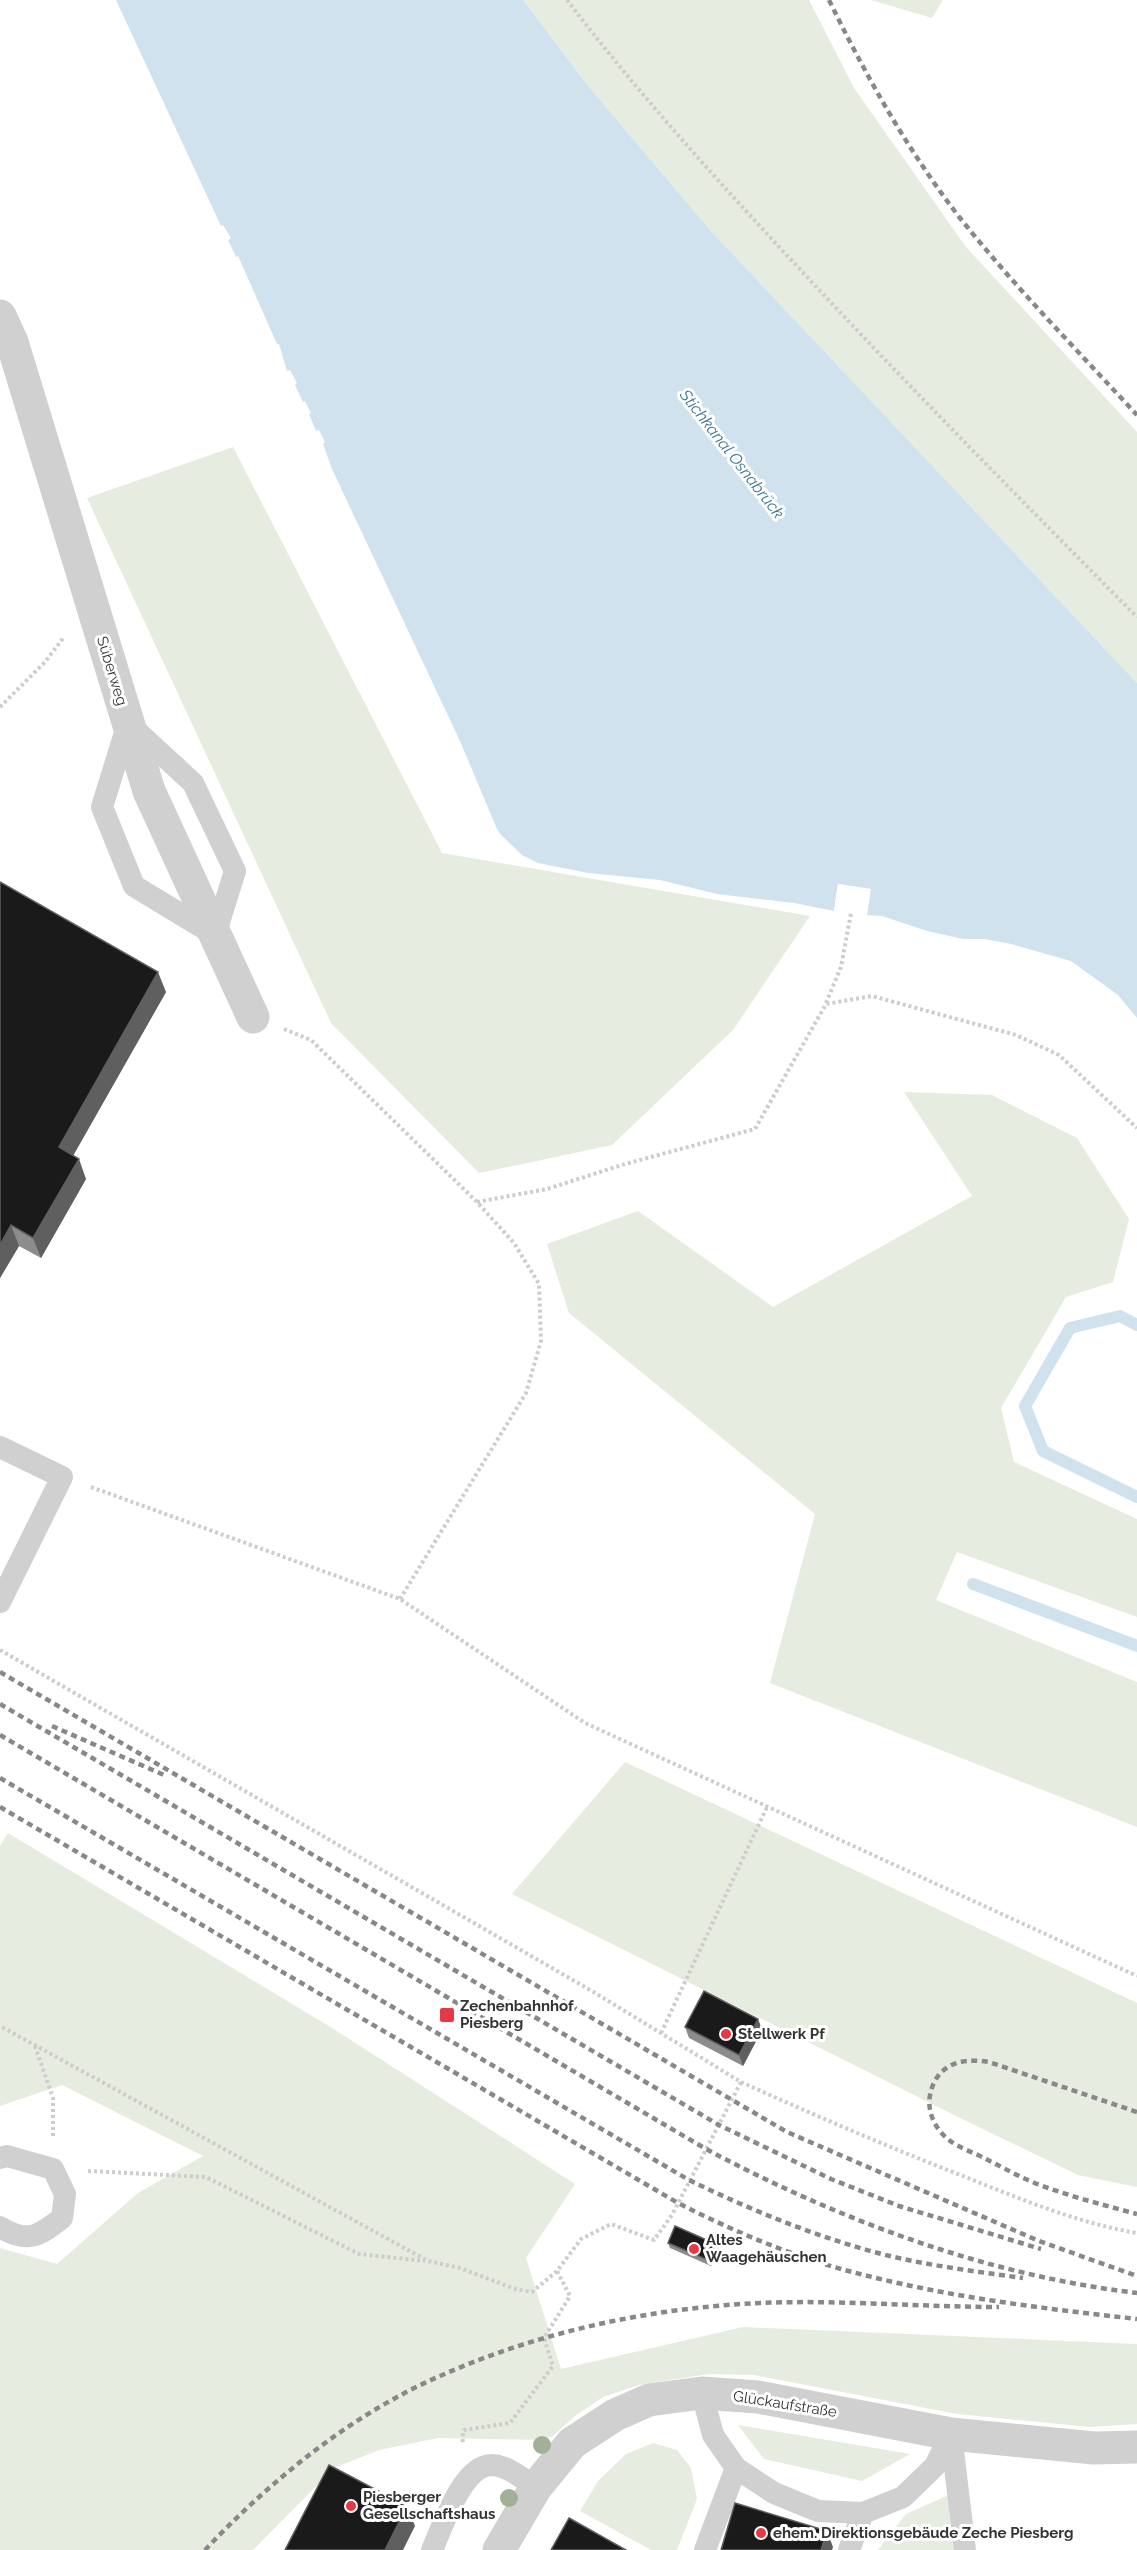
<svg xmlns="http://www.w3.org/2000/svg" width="1137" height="2550" viewBox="0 0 1137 2550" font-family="Raleway,sans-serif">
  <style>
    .green { fill: #e6ecdf }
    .water { fill: #cfe2ee }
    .pier { fill: #fff }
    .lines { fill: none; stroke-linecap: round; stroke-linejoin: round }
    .stream { stroke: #cfe2ee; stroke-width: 12 }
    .path { stroke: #cdcdcd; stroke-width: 4; stroke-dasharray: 3 3; stroke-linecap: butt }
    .lane { stroke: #d0d0d0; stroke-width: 22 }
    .street { stroke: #d0d0d0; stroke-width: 33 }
    .rail { stroke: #888; stroke-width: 4.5; stroke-dasharray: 6 4.5; stroke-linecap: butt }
    .tree { fill: #a2b095 }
    .wall { fill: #8c8c8c }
    .shaded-wall { fill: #5f5f5f }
    .building { fill: #1a1a1a; stroke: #5f5f5f; stroke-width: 1.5 }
    .poi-dot { fill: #e63946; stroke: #fff; stroke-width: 2 }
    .labels { text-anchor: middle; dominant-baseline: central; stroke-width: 6; stroke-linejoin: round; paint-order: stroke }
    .street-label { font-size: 15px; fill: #333; stroke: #fff }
    .poi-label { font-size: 15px; font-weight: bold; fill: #333; stroke: #fff; text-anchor: start }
    .water-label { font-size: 16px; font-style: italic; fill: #3f7597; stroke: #fff }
  </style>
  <rect width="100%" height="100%" fill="#fff"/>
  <path class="green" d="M523,0H809L854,88L966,247L1137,432V683L710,230L589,87Z
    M871,0H943L932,18Z
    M233,447L442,853L810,916L733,1030L612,1145L479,1173L331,1023L87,498Z
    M904,1092L992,1095L1077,1138L1129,1219L1113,1282L1066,1297L1001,1408L1014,1462L1137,1519V1617L957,1552L936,1600L1137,1682V1827L770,1683L815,1514L569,1313L547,1244L638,1211L773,1307L972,1196Z
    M625,1762L1137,2003V2187L1078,2175L950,2113L512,1894Z
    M8,1833L332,2028L575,2184L526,2258L561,2369L743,2327L1137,2344V2424L1089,2427L957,2414L754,2375L709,2374L639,2385L603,2397L575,2416L553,2436L542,2440L438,2438L379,2450L334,2468L253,2550H0V2248L57,2264L138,2193L203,2156L62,2085L0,2106V1846Z
    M738,2425L910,2454L862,2481L764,2459Z
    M653,2443L677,2450L691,2468L697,2499L677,2550H651L580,2511L598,2481L626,2454Z
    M949,2495L955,2550H878L906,2514Z"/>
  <path class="water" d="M116,0H523L589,87L710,230L1137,683V1018L1118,995L1071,961L1011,944L985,939H963L927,931L882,916L867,915L870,889L838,884L834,911L794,903L717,894L660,880L588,873L538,863L522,855L501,835L497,829L460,741L332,469L323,444L325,442L319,430L316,431L309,414L311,413L305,401L303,402L295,385L297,383L290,370L287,371L279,344H277L238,256L236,257L228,240L231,238L223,225L221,226Z"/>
  <path class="pier" d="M838,884L871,889L867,915L864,914L867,892L840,888L837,911H834Z"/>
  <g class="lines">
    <path class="stream" d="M1137,1325L1120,1316L1070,1328L1025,1406L1043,1451L1137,1497
      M973,1584L1137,1646"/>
    <path class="path" d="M567,0C641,97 724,188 808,278C915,393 1026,505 1137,617
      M0,707L45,662L64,637
      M826,1003L841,967L851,913
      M284,1029L311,1040L477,1202L514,1243L539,1284L541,1341L526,1393L400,1599
      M477,1202L547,1189L625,1164L755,1129L826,1004L872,996L1016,1035L1059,1055L1137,1128
      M91,1487L400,1599L585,1723L1137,1976
      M0,1650L592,1991L741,2082L672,2215L654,2240L611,2224L581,2239L557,2271L532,2292L515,2289L460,2268L428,2261L0,2026
      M661,2033L767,1807
      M35,2046L53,2098V2137
      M741,2082C816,2116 891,2148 968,2178C1023,2200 1078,2223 1137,2233
      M88,2171L206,2177L359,2254L425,2261
      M463,2442L462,2438L464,2430L510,2423L553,2366L544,2338L570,2296L557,2271"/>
    <path class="lane" d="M128,723L193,783L235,871L215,935L134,886L102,807Z
      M0,1447L62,1477L0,1602
      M0,2158L7,2156L53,2169L65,2194L62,2218C39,2236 27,2244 0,2227
      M702,2393L713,2435L736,2468L774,2493L818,2511L863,2513L903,2497L935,2466L951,2434
      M951,2434L965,2550
      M432,2550C442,2528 462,2466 491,2465C507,2465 523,2479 536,2487
      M705,2550L736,2468
      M849,2550L863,2513"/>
    <path class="street" d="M0,316L12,342L149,791L253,1017
      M499,2550L536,2487L572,2443L615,2415L649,2400L702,2393L758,2397L951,2434L1094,2448L1137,2447"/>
    <path class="rail" d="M829,0C866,76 908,151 960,218C1015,287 1077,350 1137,415
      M0,1672L787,2132L1039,2241L1137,2276
      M0,1704L719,2125L831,2179L899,2206L1041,2249
      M52,1726L164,1775
      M0,1735L706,2149C839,2220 986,2275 1137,2293
      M0,1778L689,2180C749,2209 809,2234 874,2252C922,2265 973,2271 1023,2278
      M0,1807L678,2203C739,2234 801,2260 868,2276C956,2298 1047,2309 1137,2319
      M1137,2112L989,2062C969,2059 948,2060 936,2079C923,2101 930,2125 949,2140C959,2148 975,2153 986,2159C1004,2168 1021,2178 1040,2185C1072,2197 1104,2205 1137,2214
      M205,2550C270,2481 352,2414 440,2376C523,2339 615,2316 706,2307C803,2296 902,2307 999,2307"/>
  </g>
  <g class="tree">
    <circle cx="542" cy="2445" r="9"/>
    <circle cx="509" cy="2498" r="9"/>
  </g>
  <path class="wall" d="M0,882L166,992L73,1156L86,1179L41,1258L19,1246L0,1278Z
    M758,2019L762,2030L743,2066L689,2038L685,2027Z
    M668,2243L718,2249L711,2266L670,2248Z"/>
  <path class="shaded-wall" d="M158,972L166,992L66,1168L59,1147Z
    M79,1159L86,1179L41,1258L33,1238Z
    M11,1225L19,1246L0,1278V1245Z
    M758,2019L762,2030L743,2066L739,2055Z
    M716,2244L718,2249L711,2266L708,2260Z
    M407,2506L415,2526L403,2550H385Z
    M827,2531L833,2547L832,2550H821Z"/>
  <path class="building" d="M0,882L158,972L59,1147L79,1159L33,1238L11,1225L0,1245Z
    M704,1991L758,2019L739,2055L685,2027Z
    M675,2226L716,2244L708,2260L668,2243Z
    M329,2465L407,2506L385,2550H285Z
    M735,2503L827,2531L821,2550H721Z
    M569,2518L626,2550H551Z"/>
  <g class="poi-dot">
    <rect x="439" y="2007" width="16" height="16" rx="3"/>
    <circle cx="726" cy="2034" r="6"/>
    <circle cx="694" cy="2249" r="6"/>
    <circle cx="351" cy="2506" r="6"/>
    <circle cx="761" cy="2533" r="6"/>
  </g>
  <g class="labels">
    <g class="street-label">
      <text transform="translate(112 671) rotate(73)">Süberweg</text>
      <text transform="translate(785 2404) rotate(9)">Glückaufstraße</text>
    </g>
    <g class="poi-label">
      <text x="460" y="2006">Zechenbahnhof<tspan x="460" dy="17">Piesberg</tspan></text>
      <text x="738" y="2034">Stellwerk Pf</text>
      <text x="706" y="2240">Altes<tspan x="706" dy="17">Waagehäuschen</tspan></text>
      <text x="363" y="2497">Piesberger<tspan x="363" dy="17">Gesellschaftshaus</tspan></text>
      <text x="773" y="2533">ehem. Direktionsgebäude Zeche Piesberg</text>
    </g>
    <g class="water-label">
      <text transform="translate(732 454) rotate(52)">Stichkanal Osnabrück</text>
    </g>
  </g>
</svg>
